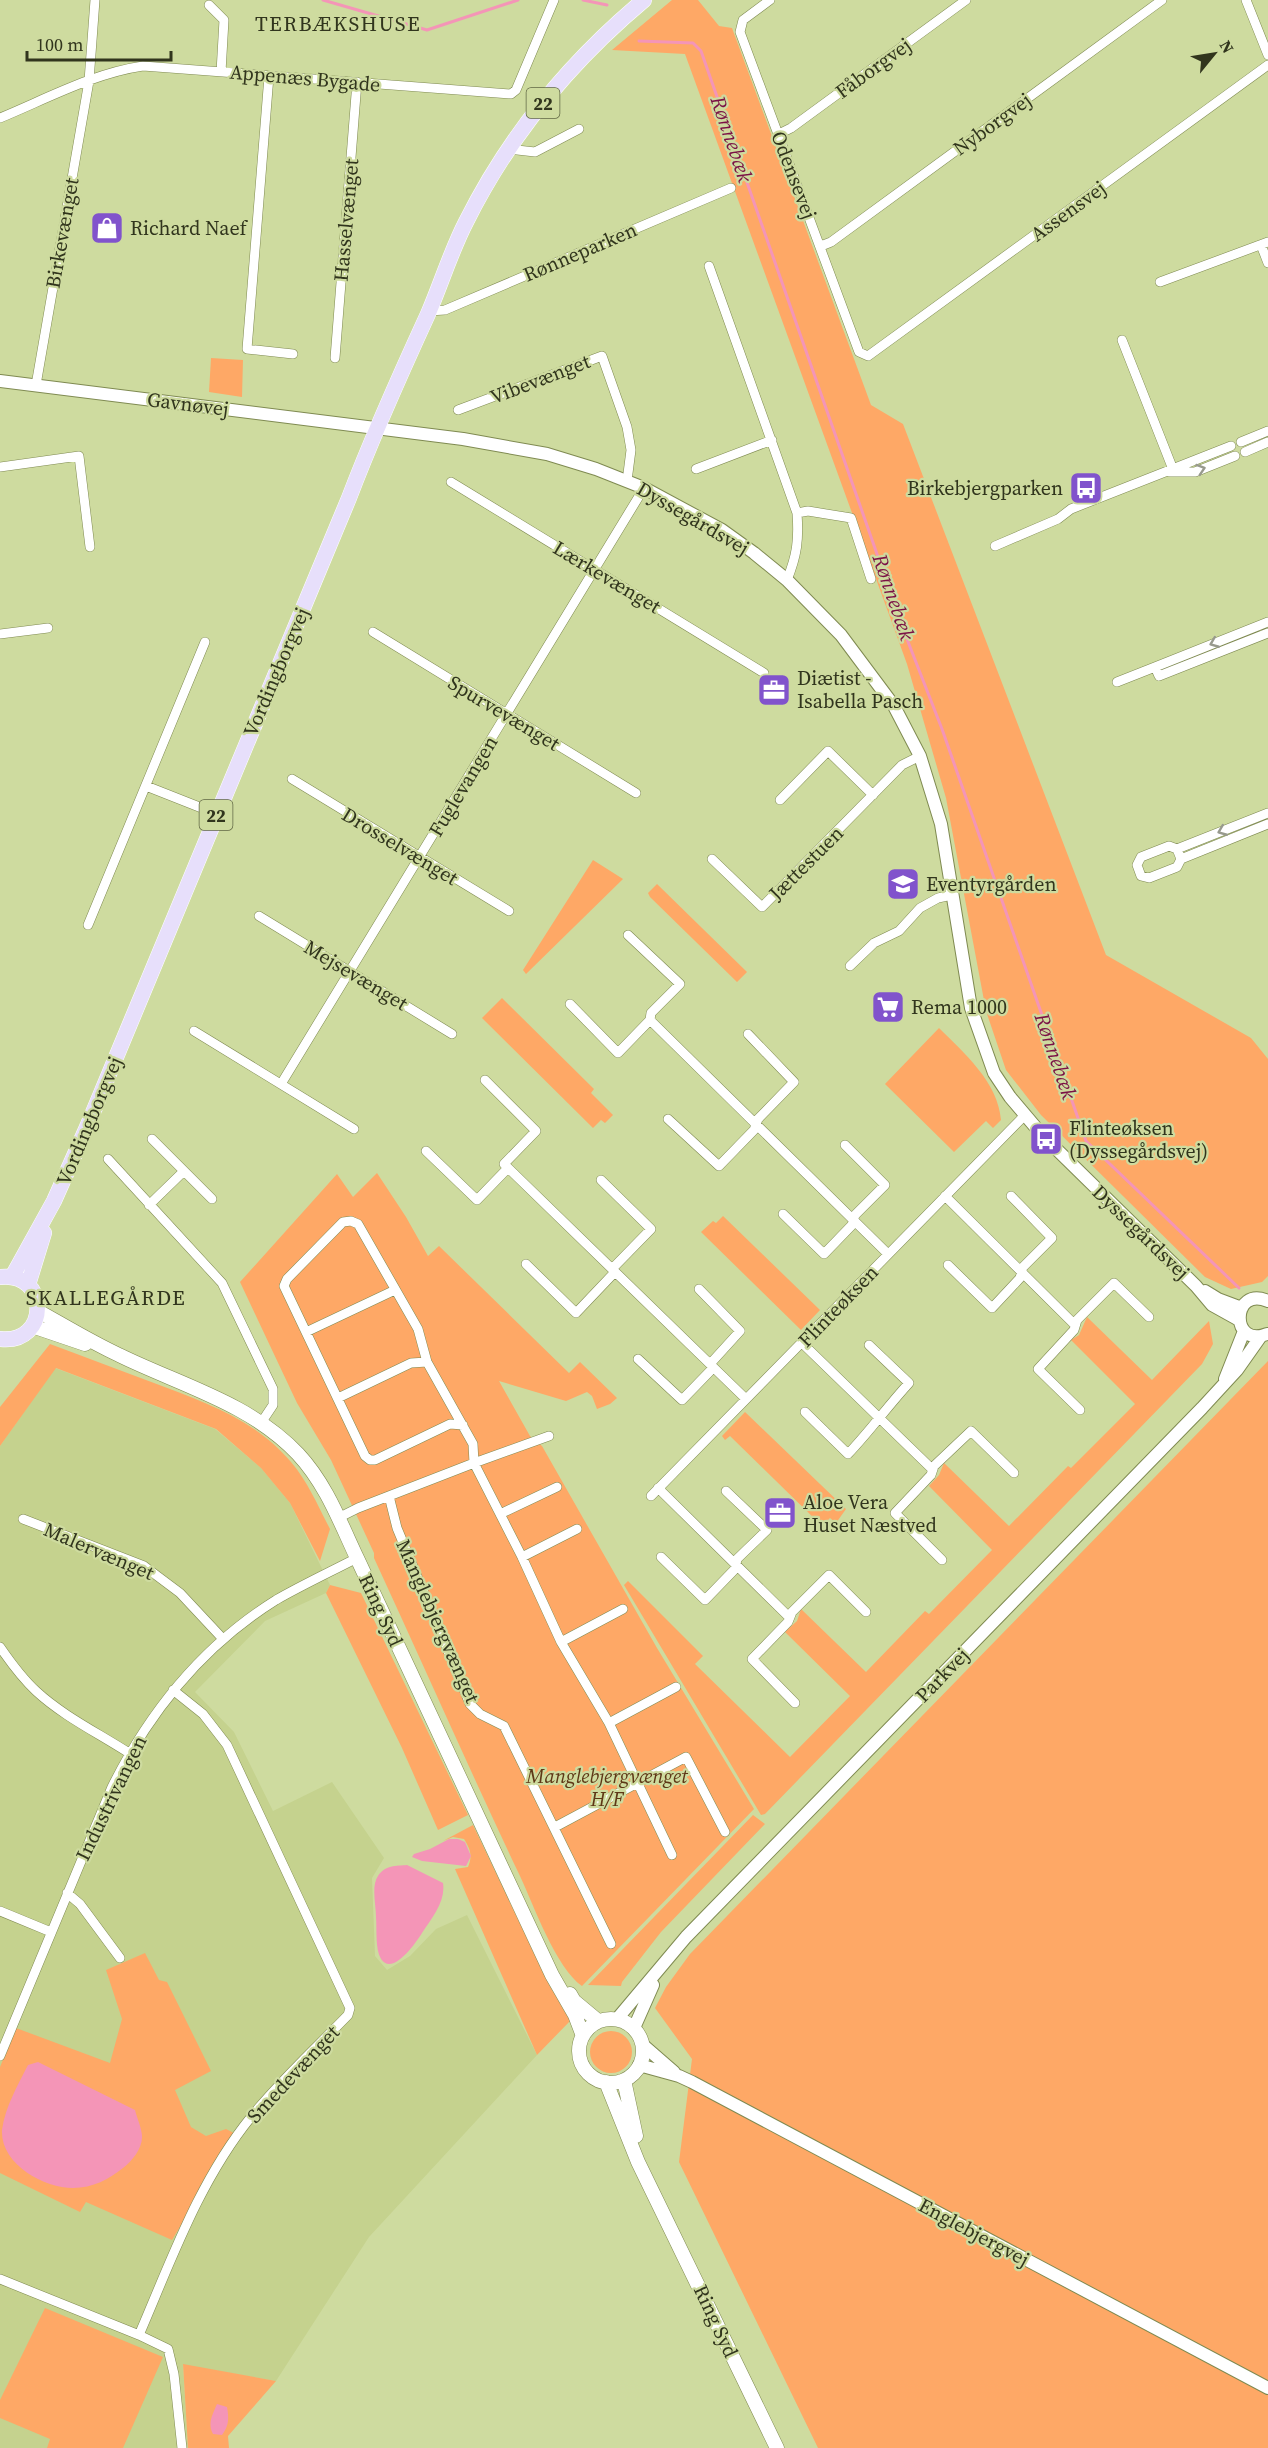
<svg xmlns="http://www.w3.org/2000/svg" width="1268" height="2448" viewBox="0 0 1268 2448" font-family="'Source Serif 4',serif">
  <style>
    .built { fill: #c5d28e }
    .green { fill: #fea866 }
    .water { fill: #f495b7 }
    .lines { fill: none; stroke-linecap: round; stroke-linejoin: round }
    .stream { stroke: #f495b7; stroke-width: 3 }
    .minor-casing { stroke: #7f8a51; stroke-width: 10 }
    .tertiary-casing { stroke: #7f8a51; stroke-width: 14 }
    .secondary-casing { stroke: #7f8a51; stroke-width: 15 }
    .primary-casing { stroke: #fff; stroke-width: 16 }
    .minor { stroke: #fff; stroke-width: 9 }
    .tertiary { stroke: #fff; stroke-width: 12 }
    .secondary { stroke: #fff; stroke-width: 14 }
    .primary { stroke: #e7dffb; stroke-width: 15 }
    .oneway { stroke: #989a8e }
    .labels { text-anchor: middle; dominant-baseline: central; stroke-width: 4.5; stroke-linejoin: round; paint-order: stroke }
    .shield { fill: #cedb9f; stroke: #606744; stroke-width: 1.5 }
    .shield-label { font-size: 18px; font-weight: bold; fill: #31351d }
    .street-label { font-size: 20px; fill: #31351d; stroke: #cedb9f }
    .poi-label { font-size: 20px; fill: #31351d; stroke: #cedb9f; text-anchor: start }
    .park-label { font-size: 20px; font-style: italic; fill: #5e3716; stroke: #cedb9f }
    .neighbourhood-label { font-size: 21px; letter-spacing: 1.5px; fill: #31351d; stroke: #cedb9f }
    .water-label { font-size: 21px; font-style: italic; fill: #7b1145; stroke: #cedb9f }
  </style>
  <rect width="100%" height="100%" fill="#cedb9f"/>
  <path class="built" d="M55,1368L215,1429L261,1468L290,1503L330,1585L326,1593L265,1621L195,1692L234,1732L273,1811L332,1782L384,1858L372,1878L375,1956L387,1970L410,1956L436,1929L467,1915L537,2055L369,2237L276,2381L183,2365L188,2448H0V1446Z"/>
  <path class="green" d="M672,0H698L719,26L732,28L871,405L903,424L1106,955L1251,1038L1268,1059V1276L1262,1282L1231,1289L1205,1277L1041,1115L1006,1070L986,1011L946,798L907,664L685,54L612,50Z
    M211,358L243,360L242,397L209,392Z
    M593,860L623,879L526,974L523,970Z
    M657,884L747,972L737,982L650,897L648,893Z
    M502,998L594,1089L591,1093L613,1115L605,1123L601,1120L593,1128L482,1018Z
    M939,1028C964,1053 998,1082 1001,1120L993,1128L986,1121L954,1152L885,1084Z
    M377,1173L406,1217L428,1256L439,1246L569,1373L580,1362L617,1398L610,1404L597,1409L592,1396L587,1392L566,1401L499,1381L530,1436L542,1446L657,1648L754,1809L582,1986C556,1968 534,1906 520,1876C470,1771 423,1664 374,1558V1553L331,1460L297,1403L240,1282L337,1174L353,1197Z
    M723,1216L820,1310L801,1330L701,1232L713,1221L716,1223Z
    M1087,1317L1152,1380L1209,1321L1213,1344L1202,1364L765,1814L761,1815L624,1585L628,1581L703,1656L695,1664L790,1757L850,1696L785,1632L797,1621L801,1609L866,1672L925,1611L929,1614L992,1550L929,1486L939,1475L944,1463L1009,1526L1068,1466L1071,1468L1135,1404L1071,1340L1079,1335Z
    M50,1344C85,1357 119,1370 154,1383C204,1402 255,1419 291,1462C308,1482 318,1506 330,1529L320,1561L290,1503L261,1468L216,1429L56,1368L0,1446V1407Z
    M1268,1361V2448H818L679,2162L692,2059L655,2008L666,1987L690,1954Z
    M745,1412L846,1509L836,1523L830,1518L822,1526L730,1436L725,1440L722,1436Z
    M330,1585L361,1593L468,1815L438,1830L402,1748L326,1593Z
    M753,1815L765,1824L661,1932L622,1982L621,1986L588,1985Z
    M473,1825L550,1986L571,2020L537,2055L455,1869L468,1867C473,1855 470,1849 464,1839L453,1837L443,1841Z
    M145,1953L159,1980L167,1982L211,2071L175,2090L191,2127L206,2136L226,2129L236,2134L172,2240L86,2202L80,2212L0,2173V2067L16,2028L110,2063L122,2019L106,1970Z
    M590 2052a21 21 0 1 1 42 0a21 21 0 1 1-42 0Z
    M45,2308L163,2357L123,2448H47L50,2439L0,2418V2400Z
    M183,2364L276,2381L228,2436L229,2448H188Z"/>
  <path class="water" d="M449,1839H458L465,1842L471,1856L466,1866L422,1861L412,1857L414,1854L430,1849Z
    M407,1865L443,1883C446,1901 432,1918 422,1933C417,1941 393,1977 381,1959C375,1949 377,1929 376,1917C376,1905 371,1886 378,1876C385,1865 396,1866 407,1865Z
    M38,2062L135,2110C137,2118 142,2129 142,2137C142,2149 132,2161 123,2168C109,2179 93,2188 73,2188C44,2188 0,2164 2,2130C5,2107 18,2085 28,2065Z
    M217,2404L227,2407C229,2418 229,2426 222,2435L213,2434C207,2423 213,2414 217,2404Z"/>
  <g class="lines">
    <path class="stream" d="M323,0L427,30L518,0
      M583,0L607,5
      M639,41L693,43L701,51L905,634L942,729L1086,1141L1239,1288"/>
    <defs>
      <path id="minor" d="M770,0L743,20L740,32L859,352L868,356L1268,65
        M1246,0L1268,55
        M209,5L224,20L221,72
        M269,76L247,349L293,354
        M0,118C46,99 94,73 143,66L511,94L516,90L554,0
        M779,134L791,128L966,0
        M508,149L535,152L579,129
        M1261,245L1268,263
        M821,246L831,242L1162,0
        M709,266L797,513C799,540 797,555 787,580
        M1160,282L1268,242
        M429,311L445,310L731,188
        M1122,340L1174,472
        M335,358L357,82
        M36,385L89,81L95,0
        M458,410L602,356L627,427L631,450L627,481
        M1241,442L1268,431
        M1245,452L1268,442
        M0,467L79,456L90,547
        M696,469L772,440
        M1170,472H1195L1235,456
        M451,482L764,673
        M797,513L808,511L851,518L871,579
        M995,546L1058,519L1071,509L1231,446
        M373,632L636,793
        M0,634L48,628
        M1155,667L1268,622
        M1117,682L1155,667L1159,676L1268,633
        M292,779L509,911
        M146,786L217,814
        M780,800L828,751L873,795
        M1177,849L1181,859L1177,867L1149,878L1141,876L1137,865L1141,857L1169,846L1177,849L1268,813
        M712,859L762,907L902,765L920,756
        M1181,859L1268,824
        M259,916L452,1034
        M88,925L205,642
        M628,935L680,984L651,1013L650,1020L888,1254
        M850,966L874,943L899,931L920,908L938,898L952,895
        M570,1004L618,1053L650,1020
        M194,1031L354,1129
        M485,1080L536,1131L504,1164L746,1399
        M281,1084L644,488
        M668,1119L719,1166L754,1130L758,1119L794,1082L748,1034
        M152,1139L212,1199
        M426,1151L477,1200L508,1168
        M108,1159L222,1283L273,1389V1405L261,1423
        M601,1180L651,1229L612,1269
        M945,1196L1074,1324
        M149,1205L184,1171
        M783,1214L824,1254L852,1225L855,1215L885,1185L845,1145
        M526,1264L576,1313L615,1272
        M948,1265L992,1308L1020,1278L1023,1267L1052,1238L1011,1196
        M699,1289L740,1331L710,1364
        M306,1332L395,1290
        M802,1343L932,1469
        M638,1359L682,1400L713,1368
        M338,1398L411,1363L427,1362
        M1080,1410L1038,1369L1074,1330L1077,1320L1114,1283L1149,1317
        M805,1412L848,1454C870,1431 887,1407 909,1383L869,1345
        M463,1425L450,1424L375,1460H370L365,1456L284,1286L287,1279L343,1222L351,1221L358,1224L418,1329L427,1362L473,1444L474,1463L522,1557L561,1642L609,1723L672,1855
        M658,1488L789,1617
        M389,1496L397,1528L470,1704L480,1714L504,1726L611,1944
        M651,1496L1024,1116
        M500,1514L557,1487
        M338,1518L358,1508L474,1463L549,1436
        M23,1519L144,1566L180,1593L223,1639
        M522,1557L577,1529
        M661,1557L705,1600L735,1569L737,1559L767,1530L726,1491
        M942,1560L895,1513L931,1475L934,1466L971,1431L1014,1473
        M561,1642L623,1609
        M0,1647C11,1663 22,1678 36,1691C63,1716 98,1733 129,1753
        M795,1703L752,1659L788,1622L792,1612L829,1575L866,1612
        M609,1723L676,1687
        M555,1827L686,1757L725,1832
        M67,1893L80,1904L120,1958
        M0,1911L51,1932
        M0,2056L112,1787C150,1711 204,1645 276,1600C302,1585 330,1572 357,1558
        M0,2279L139,2335C171,2261 199,2181 251,2117C281,2080 315,2049 348,2015L350,2008L227,1745L203,1714L173,1690
        M139,2335L168,2349L174,2374L182,2448"/>
      <path id="tertiary" d="M0,381L463,439L547,454L596,469L644,488L722,530L754,553L787,580L841,635L894,706L920,756L941,824L971,1008L994,1073L1010,1097L1043,1136L1196,1286L1212,1305L1239,1320
        M1205,1291L1218,1299L1242,1308
        M1267,1334C1230,1349 1231,1285 1268,1301
        M1225,1379L1244,1331
        M617,2019L686,1937L1202,1408L1237,1370L1261,1336
        M634,2028L653,1985
        M643,2045L674,2072
        M639,2065L679,2076L692,2082L1268,2388"/>
      <path id="secondary" d="M38,1311C65,1326 91,1342 119,1355C180,1385 250,1403 298,1454C326,1484 340,1522 357,1558L552,1975L575,2015L583,2036
        M32,1326L85,1344
        M570,1994L574,2001L598,2021
        M579 2051a32 32 0 1 1 64 0a32 32 0 1 1-64 0Z
        M624,2080L636,2136
        M606,2082L638,2162L777,2448"/>
      <path id="primary" d="M0,1277C50,1271 50,1345 0,1339
        M12,1277L54,1201L87,1127L349,498C373,435 400,375 428,314C441,284 451,251 466,222C509,136 571,61 644,0
        M28,1285L44,1233"/>
    </defs>
    <use href="#minor" class="minor-casing"/>
    <use href="#tertiary" class="tertiary-casing"/>
    <use href="#secondary" class="secondary-casing"/>
    <use href="#primary" class="primary-casing"/>
    <use href="#minor" class="minor"/>
    <use href="#tertiary" class="tertiary"/>
    <use href="#secondary" class="secondary"/>
    <use href="#primary" class="primary"/>
  </g>
  <defs><path id="oneway-chevron" d="M-2-3.5L2.5 0L-2 3.5" fill="none" stroke-width="1.6" stroke-linecap="round" stroke-linejoin="round" transform="scale(1.5)"/></defs>
  <g class="oneway">
    <use href="#oneway-chevron" transform="translate(1201 469) rotate(-18)"/>
    <use href="#oneway-chevron" transform="translate(1214 643) rotate(158)"/>
    <use href="#oneway-chevron" transform="translate(1222 831) rotate(158)"/>
  </g>
  <defs>
    <symbol id="shop-square" viewBox="-11 -11 22 22"><rect x="-9" y="-9" width="18" height="18" rx="4" fill="#8153cc" stroke="#cedb9f"/><path d="M-5-2.5h2.3a2.7 3.5 0 0 1 5.4 0H5L5.5 6h-11ZM-1.5-2.5h3a1.5 2.3 0 0 0-3 0Z" fill="#fff"/></symbol>
    <symbol id="bus-square" viewBox="-11 -11 22 22"><rect x="-9" y="-9" width="18" height="18" rx="4" fill="#8153cc" stroke="#cedb9f"/><path d="M-5-6H5V4H4V6H2V4H-2V6H-4V4H-5ZM-3.5-4V0h7V-4ZM-3.5 1.2v1.5H-2V1.2ZM2 1.2v1.5H3.5V1.2Z" fill="#fff"/></symbol>
    <symbol id="office-square" viewBox="-11 -11 22 22"><rect x="-9" y="-9" width="18" height="18" rx="4" fill="#8153cc" stroke="#cedb9f"/><path d="M-6-3h4V-5.5h4V-3h4V5H-6ZM-1-4.5V-3h2v-1.5ZM-6 0V1H6V0Z" fill="#fff"/></symbol>
    <symbol id="school-square" viewBox="-11 -11 22 22"><rect x="-9" y="-9" width="18" height="18" rx="4" fill="#8153cc" stroke="#cedb9f"/><path d="M0-5L7-2L0 1L-7-2ZM-4 1L0 2.5L4 1V4Q0 6-4 4Z" fill="#fff"/></symbol>
    <symbol id="supermarket-square" viewBox="-11 -11 22 22"><rect x="-9" y="-9" width="18" height="18" rx="4" fill="#8153cc" stroke="#cedb9f"/><path d="M-6-5.5h2.5l.6 2H6L4.5 2H-2.5L-4.4-4H-6ZM-1.5 3.2a1.3 1.3 0 1 0 .1 0ZM3 3.2a1.3 1.3 0 1 0 .1 0Z" fill="#fff"/></symbol>
  </defs>
  <g fill-rule="evenodd">
    <use href="#shop-square" x="88" y="209" width="38" height="38"/>
    <use href="#bus-square" x="1067" y="469" width="38" height="38"/>
    <use href="#office-square" x="755" y="671" width="38" height="38"/>
    <use href="#school-square" x="884" y="865" width="38" height="38"/>
    <use href="#supermarket-square" x="869" y="988" width="38" height="38"/>
    <use href="#bus-square" x="1027" y="1120" width="38" height="38"/>
    <use href="#office-square" x="761" y="1494" width="38" height="38"/>
  </g>
  <g class="labels">
    <g class="shield">
      <rect x="526.5" y="88" width="33" height="30" rx="4.5"/>
      <rect x="199.5" y="800" width="33" height="30" rx="4.5"/>
    </g>
    <g class="shield-label">
      <text x="543" y="103">22</text>
      <text x="216" y="815">22</text>
    </g>
    <g class="street-label">
      <text transform="translate(873 68) rotate(-36)">Fåborgvej</text>
      <text transform="translate(305 78) rotate(5)">Appenæs Bygade</text>
      <text transform="translate(992 124) rotate(-36)">Nyborgvej</text>
      <text transform="translate(794 175) rotate(69)">Odensevej</text>
      <text transform="translate(1068 211) rotate(-36)">Assensvej</text>
      <text transform="translate(346 220) rotate(-85)">Hasselvænget</text>
      <text transform="translate(62 233) rotate(-80)">Birkevænget</text>
      <text transform="translate(580 252) rotate(-23)">Rønneparken</text>
      <text transform="translate(540 379) rotate(-21)">Vibevænget</text>
      <text transform="translate(188 404) rotate(7)">Gavnøvej</text>
      <text transform="translate(693 518) rotate(30)">Dyssegårdsvej</text>
      <text transform="translate(607 577) rotate(31)">Lærkevænget</text>
      <text transform="translate(276 672) rotate(-67)">Vordingborgvej</text>
      <text transform="translate(504 713) rotate(31)">Spurvevænget</text>
      <text transform="translate(463 786) rotate(-59)">Fuglevangen</text>
      <text transform="translate(400 846) rotate(31)">Drosselvænget</text>
      <text transform="translate(806 863) rotate(-45)">Jættestuen</text>
      <text transform="translate(356 975) rotate(31)">Mejsevænget</text>
      <text transform="translate(89 1121) rotate(-67)">Vordingborgvej</text>
      <text transform="translate(1141 1232) rotate(44)">Dyssegårdsvej</text>
      <text transform="translate(838 1306) rotate(-46)">Flinteøksen</text>
      <text transform="translate(99 1551) rotate(23)">Malervænget</text>
      <text transform="translate(381 1610) rotate(65)">Ring Syd</text>
      <text transform="translate(438 1621) rotate(66)">Manglebjergvænget</text>
      <text transform="translate(942 1675) rotate(-46)">Parkvej</text>
      <text transform="translate(111 1798) rotate(-64)">Industrivangen</text>
      <text transform="translate(293 2074) rotate(-47)">Smedevænget</text>
      <text transform="translate(974 2232) rotate(28)">Englebjergvej</text>
      <text transform="translate(716 2321) rotate(65)">Ring Syd</text>
    </g>
    <g class="poi-label">
      <text x="130" y="228">Richard Naef</text>
      <text x="1063" y="488" text-anchor="end">Birkebjergparken</text>
      <text x="797" y="678">Diætist -<tspan x="797" dy="23">Isabella Pasch</tspan></text>
      <text x="926" y="884">Eventyrgården</text>
      <text x="911" y="1007">Rema 1000</text>
      <text x="1069" y="1128">Flinteøksen<tspan x="1069" dy="23">(Dyssegårdsvej)</tspan></text>
      <text x="803" y="1502">Aloe Vera<tspan x="803" dy="23">Huset Næstved</tspan></text>
    </g>
    <g class="park-label">
      <text x="607" y="1776">Manglebjergvænget<tspan x="607" dy="23">H/F</tspan></text>
    </g>
    <g class="neighbourhood-label">
      <text x="338" y="23">TERBÆKSHUSE</text>
      <text x="106" y="1297">SKALLEGÅRDE</text>
    </g>
    <g class="water-label">
      <text transform="translate(732 139) rotate(71)">Rønnebæk</text>
      <text transform="translate(894 597) rotate(71)">Rønnebæk</text>
      <text transform="translate(1056 1056) rotate(71)">Rønnebæk</text>
    </g>
  </g>
  <g transform="translate(1214 54) rotate(60)" stroke="#cedb9f" stroke-width="4.5" paint-order="stroke">
  <path d="M0-4.5L10 22L0 15L-10 22Z" fill="#31351d"/>
  <text y="-9" font-size="16" font-weight="bold" text-anchor="middle" fill="#31351d">N</text>
  </g>
  <path d="M27 51v9h144v-9" fill="none" stroke="#31351d" stroke-width="3"/>
  <text x="36" y="51" font-size="18" fill="#31351d" stroke="#cedb9f" stroke-width="4.5" paint-order="stroke">100 m</text>
</svg>
